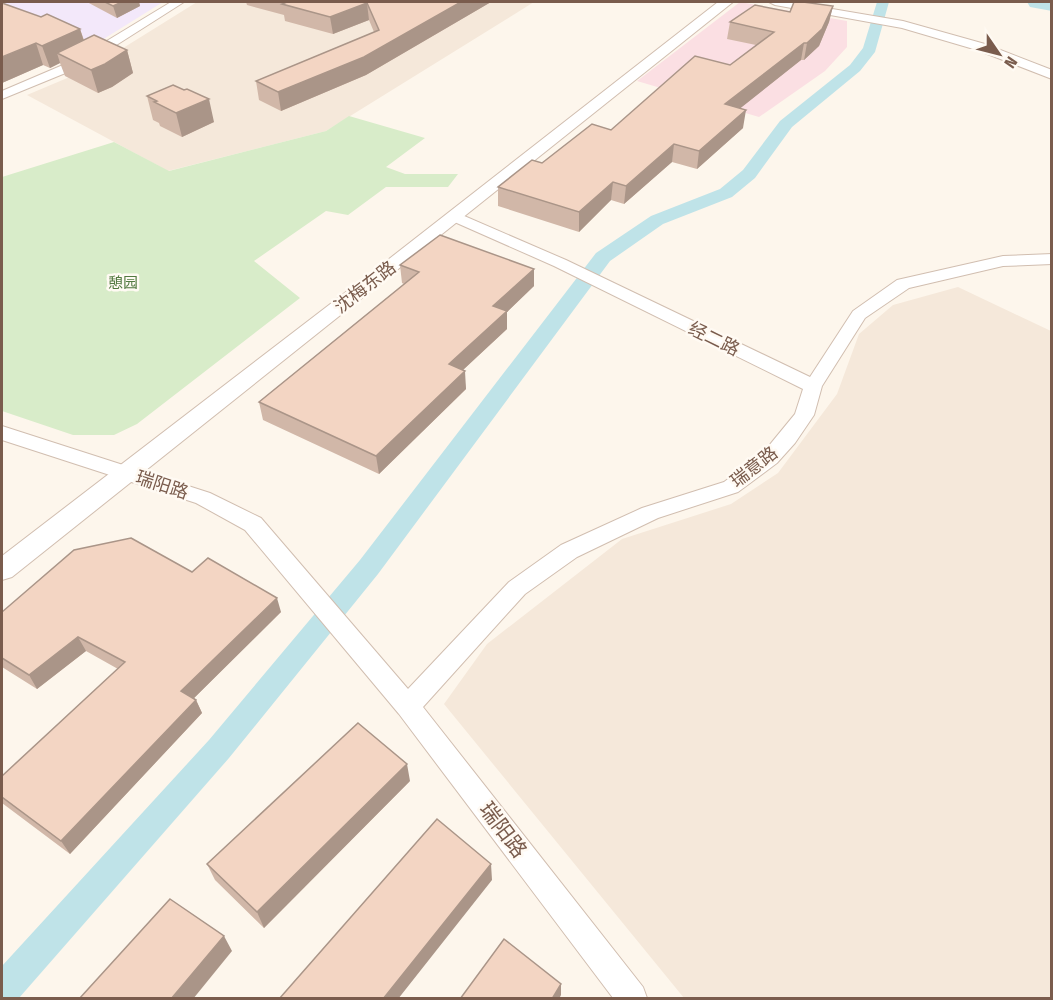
<svg xmlns="http://www.w3.org/2000/svg" width="1053" height="1000" viewBox="0 0 1053 1000" font-family="'Fira Sans Condensed','Noto Sans SC',sans-serif">
  <style>
    .residential { fill: #f5e8da }
    .education { fill: #f3e8fa }
    .medical { fill: #fbdfe3 }
    .green { fill: #d8ecc9 }
    .lines { fill: none; stroke-linecap: round; stroke-linejoin: round }
    .canal { fill: #bfe3e8; fill-rule: evenodd }
    .river { fill: #bfe3e8; fill-rule: evenodd }
    .minor-casing { stroke: #d1beb0; stroke-width: 2 }
    .tertiary-casing { stroke: #d1beb0; stroke-width: 2 }
    .minor { fill: #fff; fill-rule: evenodd }
    .tertiary { fill: #fff; fill-rule: evenodd }
    .wall { fill: #d1b7a8 }
    .shaded-wall { fill: #aa9588 }
    .building { fill: #f3d5c3; stroke: #aa9588; stroke-width: 1.5 }
    .labels { text-anchor: middle; dominant-baseline: central; stroke-width: 5; stroke-linejoin: round; paint-order: stroke }
    .far-park-label { font-size: 15px; fill: #537a41; stroke: #fffaf3 }
    .street-label { font-size: 18px; fill: #7a5c4d; stroke: #fffaf3 }
    .near-street-label { font-size: 21px; fill: #7a5c4d; stroke: #fffaf3 }
  </style>
  <rect width="100%" height="100%" fill="#fdf6ec"/>
  <path class="residential" d="M197,2H534L326,131L168,171L27,95L91,68Z
    M958,287L1051,331V998H684L444,704L487,644L622,539L731,504L778,473L837,394L859,334L893,305Z"/>
  <path class="education" d="M2,2H163L94,45L2,14Z"/>
  <path class="medical" d="M740,2L847,21V47L825,71L759,117L637,81Z"/>
  <path class="green" d="M349,116L425,138L386,167L405,174H458L448,187H386L348,215L326,211L254,261L300,298L137,424L114,435H73L2,411V177L114,142L169,171L326,131Z"/>
  <g class="lines">
    <path class="canal" d="M877,2H889L875,52L860,71L792,127L755,178L732,197L663,224L610,261L378,574L229,758L19,998H2V966L209,740L360,560L596,253L651,216L720,189L743,170L780,121L850,65L863,48Z"/>
    <path class="river" d="M1027,2H1052V11L1030,7Z"/>
    <defs>
      <path id="minor" d="M171,2H184L85,65L2,99V91L77,59Z
        M769,2H791L903,21L985,44L1052,70V79L977,50L902,28L775,5Z
        M455,212L566,260L810,377L853,311L897,280L1003,256L1052,254V264L1003,266L909,288L865,318L822,386L814,415L795,443L777,463L738,492L658,518L577,557L525,594L423,707L643,987L647,998H613L399,714L245,530L196,503L2,440V426L210,493L261,518L408,689L509,582L561,545L642,508L724,482L763,453L795,414L803,389L554,266L450,220L447,217Z"/>
      <path id="tertiary" d="M718,2H733L12,577L2,580V556L389,259Z"/>
    </defs>
    <use href="#minor" class="minor-casing"/>
    <use href="#tertiary" class="tertiary-casing"/>
    <use href="#minor" class="minor"/>
    <use href="#tertiary" class="tertiary"/>
  </g>
  <path class="wall" d="M87,2H139L140,6L117,18Z
    M246,2H491L366,75L281,111L259,100L256,81L374,32L369,20L333,34L285,21L284,15L247,5Z
    M833,6L829,22L819,46L804,60H801L740,108L743,128L697,169L672,162L624,204L611,200L579,232L498,206V187L542,163L611,130L730,65L756,45L727,39L730,22L790,12Z
    M41,17L80,29L84,40L127,50L133,73L112,87L98,93L65,76L60,63L50,68L43,65L2,83Z
    M147,96L214,122L182,137L160,126L159,123L153,120Z
    M400,265L534,286L507,312V329L463,370L466,389L379,474L263,420L259,402L404,284L402,283Z
    M192,572L281,612L194,698L196,700L202,713L70,854L2,803V776L118,669L86,651L37,689L2,667V612Z
    M410,781L264,928L215,880L207,864Z"/>
  <path class="shaded-wall" d="M122,2H139L140,6L117,18L113,6Z
    M461,2H491L366,75L281,111L278,92Z
    M367,3L369,20L333,34L330,17Z
    M833,6L829,22L819,46L804,60L807,43Z
    M80,29L87,51L57,53L60,63L50,68L42,46Z
    M36,43L43,65L2,83V57Z
    M804,43L801,60L723,122L725,104Z
    M127,50L133,73L112,87L98,93L91,70Z
    M209,99L214,122L182,137L176,113Z
    M746,110L743,128L697,169L699,151Z
    M674,144L672,162L624,204L626,186Z
    M613,182L611,200L579,232V212Z
    M534,269V286L507,312V329L450,382L449,364L493,306Z
    M465,371L466,389L379,474L376,456Z
    M277,598L281,612L187,705L181,691Z
    M78,637L86,651L37,689L29,675Z
    M196,700L202,713L70,854L61,841Z
    M407,764L410,781L264,928L257,912Z
    M491,864L492,880L398,999H383Z
    M224,936L232,951L193,999H171Z
    M561,984V995L559,999H552Z"/>
  <path class="building" d="M105,2H122L113,6Z
    M287,2H461L364,57L278,92L256,81L379,30L367,3L330,17L282,4Z
    M794,2H803L833,6L822,29L807,43H804L725,104L746,110L699,151L674,144L626,186L613,182L579,212L498,187L532,160L542,163L592,124L611,130L695,56L730,65L774,32L730,22L755,5L790,12Z
    M2,3L41,17L47,14L80,29L42,46L36,43L2,57Z
    M94,35L127,50L105,64L91,70L57,53Z
    M173,85L184,90L187,89L209,99L176,113L154,102L157,101L147,96Z
    M440,235L534,269L493,306L507,311L449,364L465,371L376,456L259,402L419,272L400,265Z
    M131,538L192,572L208,558L277,598L181,691L196,700L61,841L2,797V776L125,662L78,637L29,675L2,658V612L74,550Z
    M358,723L407,764L257,912L207,864Z
    M437,819L491,864L383,999H279Z
    M170,899L224,936L171,999H79Z
    M504,939L561,984L552,999H460Z"/>
  <g class="labels">
    <g class="far-park-label">
      <text x="123" y="283">憩园</text>
    </g>
    <g class="street-label">
      <text transform="translate(365 287) rotate(-38)">沈梅东路</text>
      <text transform="translate(714 339) rotate(26)">经二路</text>
      <text transform="translate(754 467) rotate(-38)">瑞意路</text>
      <text transform="translate(162 485) rotate(18)">瑞阳路</text>
    </g>
    <g class="near-street-label">
      <text transform="translate(503 830) rotate(53)">瑞阳路</text>
    </g>
  </g>
  <rect width="1053" height="1000" fill="none" stroke="#7a5c4d" stroke-width="6"/>
  <g transform="translate(999 54) rotate(125)" stroke="#fffaf3" stroke-width="4.5" paint-order="stroke">
  <path d="M0-4.5L10 22L0 15L-10 22Z" fill="#7a5c4d"/>
  <text y="-9" font-size="16" font-weight="bold" text-anchor="middle" fill="#7a5c4d">N</text>
  </g>
</svg>
